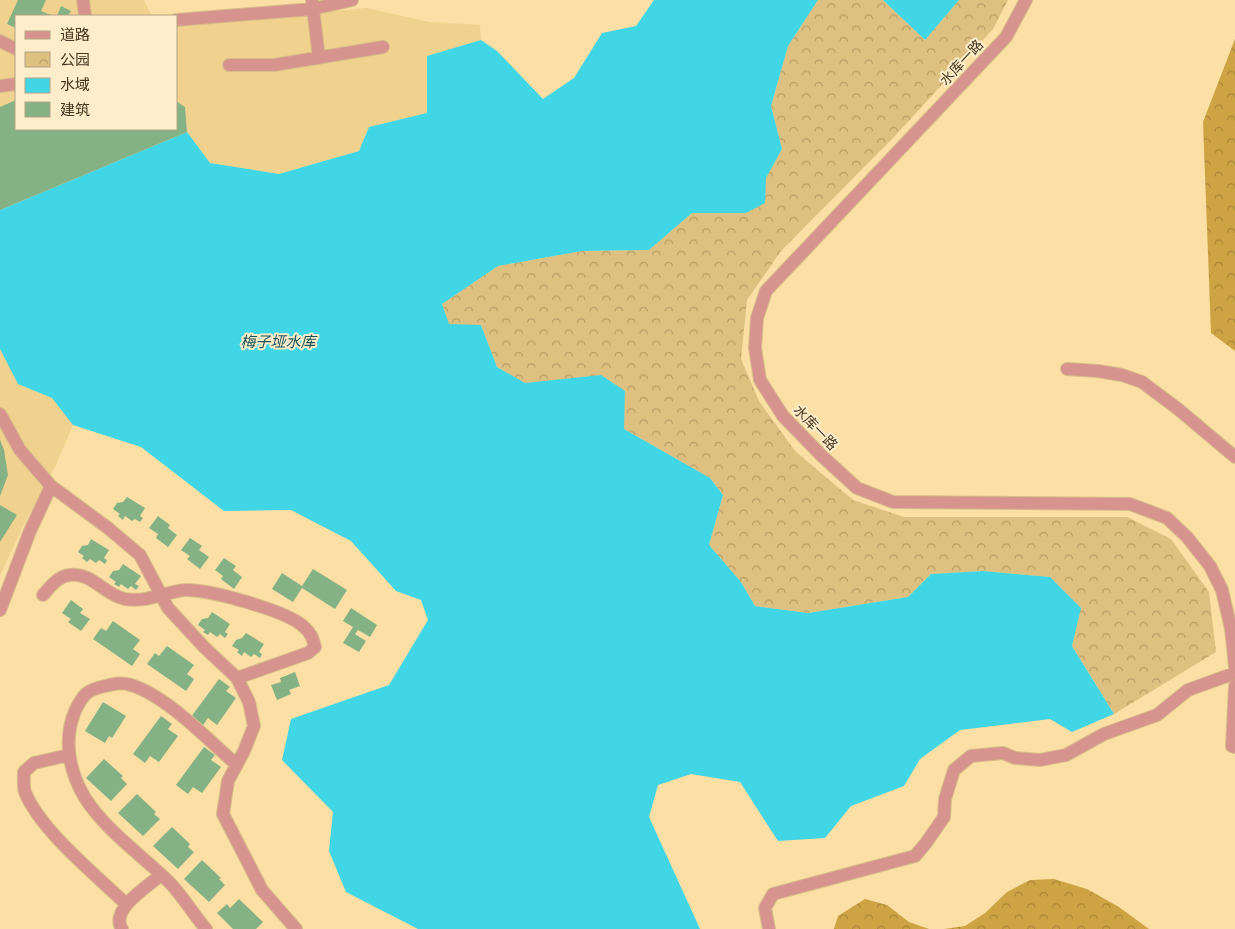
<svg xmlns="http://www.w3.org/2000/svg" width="1235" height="929" viewBox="0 0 1235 929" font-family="Inter,'Noto Sans SC',sans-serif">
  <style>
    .built { fill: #f0d18e }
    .forest { fill: url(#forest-crowns) }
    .park { fill: url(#park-crowns) }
    .water { fill: #40d6e5 }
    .building { fill: #84b285 }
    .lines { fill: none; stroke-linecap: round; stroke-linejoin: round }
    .minor-casing { stroke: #d6bd89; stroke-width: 14 }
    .minor { stroke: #d7948e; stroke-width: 12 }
    .labels { text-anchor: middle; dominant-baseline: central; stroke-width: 4; stroke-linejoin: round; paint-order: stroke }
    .street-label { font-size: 14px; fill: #42371f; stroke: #feedcb }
    .water-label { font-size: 15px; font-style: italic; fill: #155359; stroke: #feedcb }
  </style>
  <defs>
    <pattern id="forest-crowns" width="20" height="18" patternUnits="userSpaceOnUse" patternTransform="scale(1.25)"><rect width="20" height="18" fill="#cda343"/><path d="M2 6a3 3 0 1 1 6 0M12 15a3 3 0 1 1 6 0" fill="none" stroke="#a88637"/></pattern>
    <pattern id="park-crowns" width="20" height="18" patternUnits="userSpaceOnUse" patternTransform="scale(1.25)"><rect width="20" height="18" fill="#dec080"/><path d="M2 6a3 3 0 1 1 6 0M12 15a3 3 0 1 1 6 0" fill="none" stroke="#b69d68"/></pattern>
  </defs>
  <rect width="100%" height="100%" fill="#fbdfa4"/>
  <path class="built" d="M0,0H144L152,16H16V100L0,107Z
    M367,8L429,22L480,25L481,40L427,56V113L369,127L359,151L279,174L210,163L187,132L185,107L176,101V26Z
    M0,349L18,384L52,398L73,425L55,467L22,528L0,576Z"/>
  <path class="forest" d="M1235,39V351L1211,333L1203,122Z
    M1054,879L1087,889L1119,907L1149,929H944L965,926L985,913L1007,892L1030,880Z
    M865,899L887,905L909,922L929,929H834L838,916Z"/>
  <path class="park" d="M818,0H883L925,40L959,0H1008L993,29L893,138L781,251L747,300L741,359L759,401L795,451L853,500L904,517H1127L1171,539L1209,592L1216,652L1114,714L1072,646L1080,608L1050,577L983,571L931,574L908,597L808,613L755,606L741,582L709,545L723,495L710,478L624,429L601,375L525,384L497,367L481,325H449L442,304L498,266L582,251L649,250L692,213H746L782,149L771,106L788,46Z"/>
  <path class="water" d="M654,0H818L788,46L771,106L782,149L766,178L765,203L746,213H692L649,250L582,251L498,266L442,304L449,324L481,325L497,367L525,383L601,375L625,391L624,429L710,478L723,495L709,545L741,582L755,606L808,613L908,597L931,574L983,571L1050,577L1081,608L1072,646L1114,714L1072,732L1050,719L960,730L920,759L904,786L851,806L825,838L778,841L740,782L691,774L658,785L649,817L700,929H418L346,892L329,851L333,812L282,760L291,719L389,685L428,620L421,600L396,591L351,541L291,510L224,511L141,447L73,425L52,398L18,384L0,349V210L187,132L210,163L279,174L359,151L369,127L427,113V56L481,40L497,51L543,99L574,78L602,33L636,26Z
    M883,0H959L925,40Z"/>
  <path class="building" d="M18,0H46L41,11L53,16H16V28L7,24Z
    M61,6L71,11L68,16H57Z
    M16,100V129H176V101L185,107L187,132L0,210V107Z
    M0,440L4,450L8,475L0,496Z
    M127,497L145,508L140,516L143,518L140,522L135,519L132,521L125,516L123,520L118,516L120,514L113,509L117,503L123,502Z
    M0,505L17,515L0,542Z
    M158,516L170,525L168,528L177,535L168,547L156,538L158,534L149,528Z
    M190,538L202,546L199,550L209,557L200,569L187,559L190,556L181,550Z
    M91,539L109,550L104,558L107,560L105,564L99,560L96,563L90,559L87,562L82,558L84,556L78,552L82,546L88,545Z
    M224,558L236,566L233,570L242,577L234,589L221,579L223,576L215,570Z
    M123,564L141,576L135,584L139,586L136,590L131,586L128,589L121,584L119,587L114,584L116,582L109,577L113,571L119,570Z
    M313,569L347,590L335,609L302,588L293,602L272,589L282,573L302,586Z
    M71,600L83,609L80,613L90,619L81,631L68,622L71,619L62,613Z
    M351,608L377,625L370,637L358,630L355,634L366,641L359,652L343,643L353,627L343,621Z
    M212,612L230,624L225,632L228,634L225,638L220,634L217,637L210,632L208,635L203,632L205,630L198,625L202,619L208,618Z
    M113,621L140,640L133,649L140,654L132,666L93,639L101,628L106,631Z
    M246,633L264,644L259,652L262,654L260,658L254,654L251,657L244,652L242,656L237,652L239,650L232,646L236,640L242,638Z
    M167,646L194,665L187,674L194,679L186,691L147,664L155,653L159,656Z
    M295,672L300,686L289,690L291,694L277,700L271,685L281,682L280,678Z
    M219,679L230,687L226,691L236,698L217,725L208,718L203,725L191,717Z
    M103,702L126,716L112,738L109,736L105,743L85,731Z
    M161,716L172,724L168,729L178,736L159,762L150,756L145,763L133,754Z
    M204,747L215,755L211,760L221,767L202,793L193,787L188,794L176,785Z
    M104,759L123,776L121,778L127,784L111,801L86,778Z
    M137,794L156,812L154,814L160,819L143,836L118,813Z
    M172,827L190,844L188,847L194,852L178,869L153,846Z
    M202,860L221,878L219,879L225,885L209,902L184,879Z
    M239,899L263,922L256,929H233L217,913L227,904L230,908Z"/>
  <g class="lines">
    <defs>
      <path id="minor" d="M83,0L85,16
        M312,0L319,58
        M1026,0L1006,37L766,291L757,318L755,348L760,380L783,416L822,456L857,488L893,502L1130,504L1167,518L1187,537L1210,566L1222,590L1231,629L1235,667
        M176,20L313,9L352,0
        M0,41L16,49
        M229,65H274L383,47
        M0,86L16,84
        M1067,369L1098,371L1122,375L1142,382L1178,409L1235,457
        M0,414L20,450L51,486L108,528L140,555L168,608L204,647L237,678L249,702L254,726L244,751L228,781L223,814L262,890L296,929
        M43,595C50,587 58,576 70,575C91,572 105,595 125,599C146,603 164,592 185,590C208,589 288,611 304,627C311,633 313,639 315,647L308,653L237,678
        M0,610L30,531L51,486
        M1235,686L1232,746L1235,747
        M69,755L34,763L24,772C24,779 23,786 25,792C40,830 96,875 126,904
        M122,929C109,910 148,886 161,875
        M206,929C193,914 184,898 171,884C143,856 107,832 85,798C69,771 63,740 75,711C83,694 87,690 105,686C114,684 122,682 131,685C167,696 208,740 237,765
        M769,929L765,908L773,894L915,856L926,843L944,817L945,799L954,770L971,756L1003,753L1015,758L1040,760L1066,755L1104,734L1157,715L1188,690L1235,673"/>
    </defs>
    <use href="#minor" class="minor-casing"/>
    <use href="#minor" class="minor"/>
  </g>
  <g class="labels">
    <g class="street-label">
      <text transform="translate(961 62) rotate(-47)">水库一路</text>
      <text transform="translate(816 427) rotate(46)">水库一路</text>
    </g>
    <g class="water-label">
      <text x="278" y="341">梅子垭水库</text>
    </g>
  </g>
  <rect x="15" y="15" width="162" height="115" fill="#feedcb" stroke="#b3a486"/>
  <rect x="25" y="31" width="25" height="8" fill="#d7948e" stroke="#b3a486"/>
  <text x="60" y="40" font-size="15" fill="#42371f">道路</text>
  <rect x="25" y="52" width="25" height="15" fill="url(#park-crowns)" stroke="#b3a486"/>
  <text x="60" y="65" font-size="15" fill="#42371f">公园</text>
  <rect x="25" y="78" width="25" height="15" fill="#40d6e5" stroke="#b3a486"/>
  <text x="60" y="90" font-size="15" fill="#42371f">水域</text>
  <rect x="25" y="102" width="25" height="15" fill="#84b285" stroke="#b3a486"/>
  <text x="60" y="115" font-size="15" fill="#42371f">建筑</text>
</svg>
